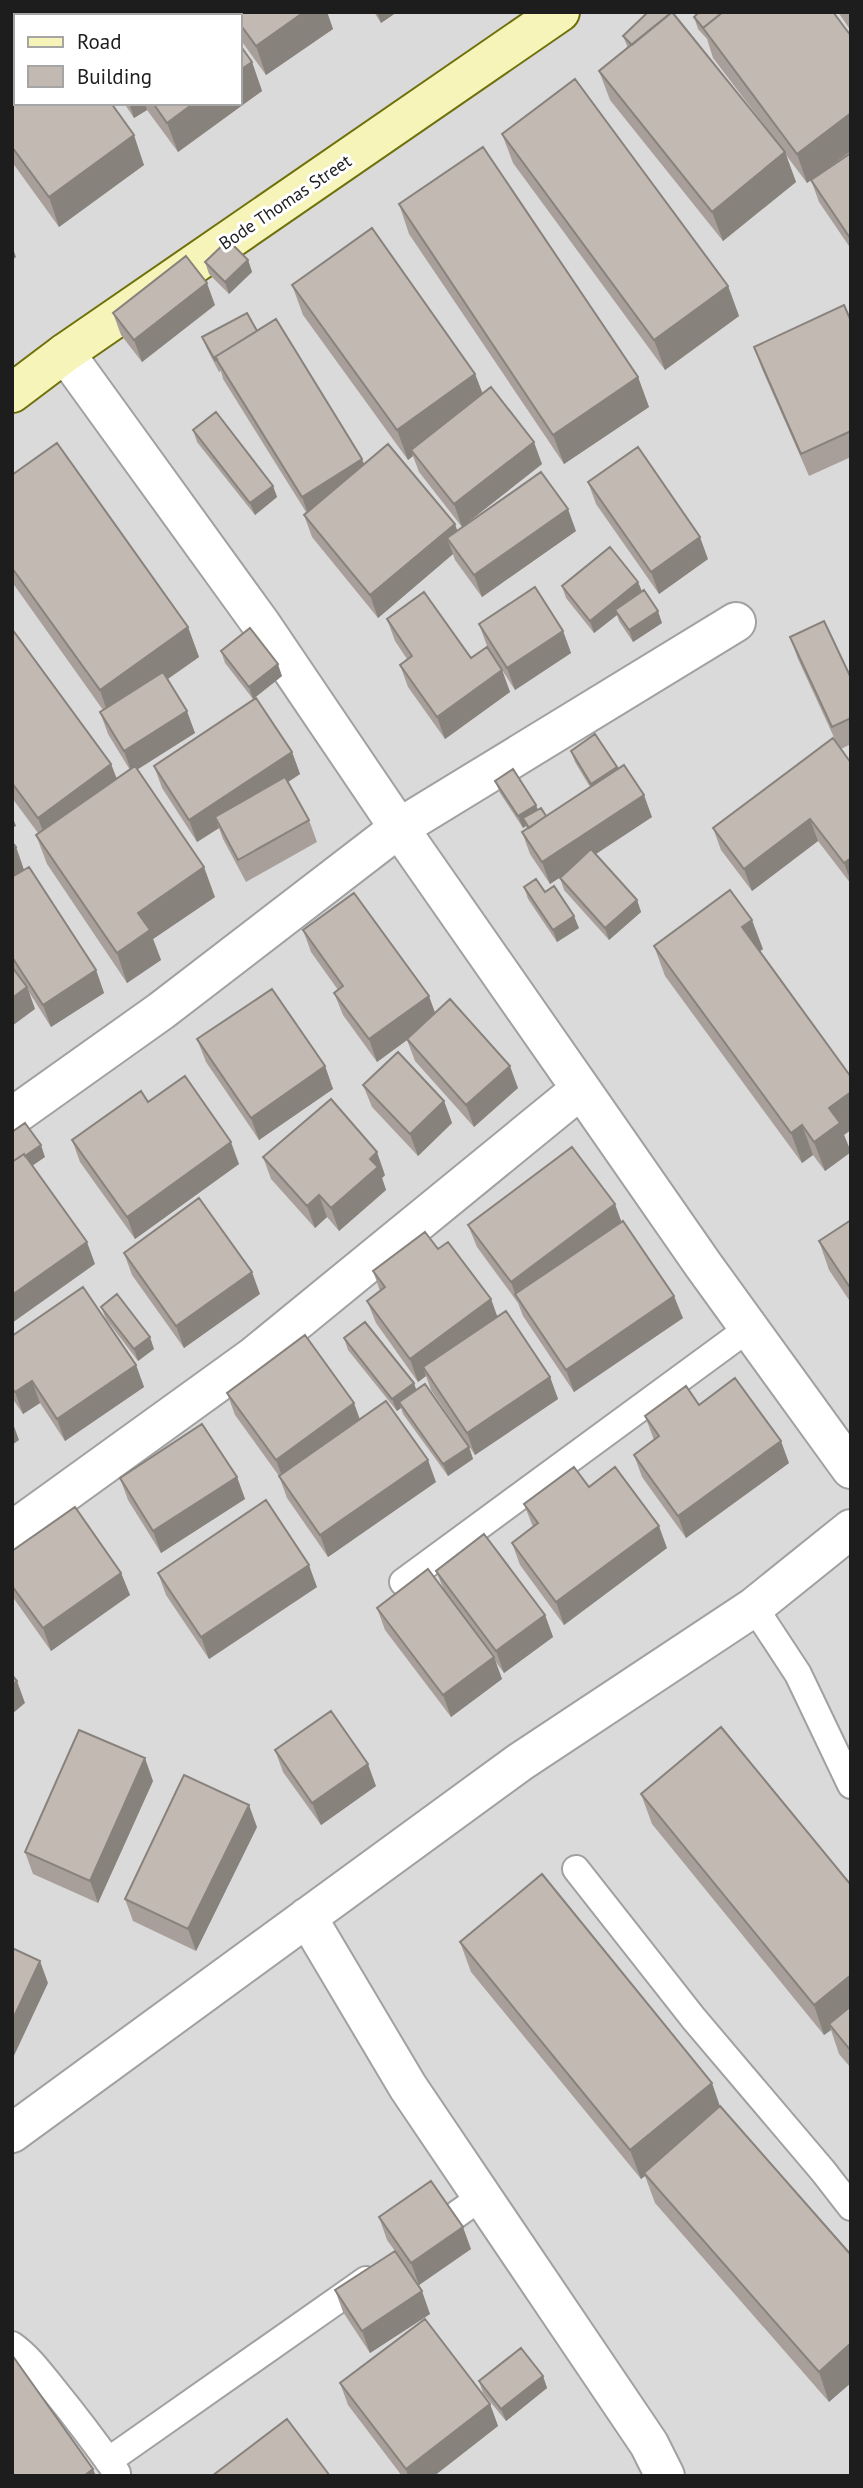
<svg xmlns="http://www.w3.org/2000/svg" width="863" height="2488" viewBox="0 0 863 2488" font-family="'PT Sans',sans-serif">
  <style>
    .residential { fill: #dbdada; fill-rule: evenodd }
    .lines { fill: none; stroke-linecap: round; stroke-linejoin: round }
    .lane-casing { stroke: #a1a1a1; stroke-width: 30 }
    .street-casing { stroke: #a1a1a1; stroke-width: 42 }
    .secondary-casing { stroke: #6e7009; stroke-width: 42 }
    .lane { stroke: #fff; stroke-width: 26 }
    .street { stroke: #fff; stroke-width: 38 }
    .secondary { stroke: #f7f4b9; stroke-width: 38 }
    .wall { fill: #a89f9a }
    .shaded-wall { fill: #88827d }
    .building { fill: #c3b9b3; stroke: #88827d; stroke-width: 2 }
    .labels { text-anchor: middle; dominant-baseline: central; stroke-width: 6; stroke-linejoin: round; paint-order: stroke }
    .street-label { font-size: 18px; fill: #1d1d1d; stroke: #fff }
  </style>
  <rect width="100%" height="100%" fill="#eeeae4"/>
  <path class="residential" d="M12,12H851V2476H12ZM16,16H240V103H16Z"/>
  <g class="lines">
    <defs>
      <path id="lane" d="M403,1582L749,1328
        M754,1607L798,1674L851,1785
        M576,1869L694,2019L823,2171L851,2207
        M425,2237L481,2197
        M12,2345C29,2357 41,2374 54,2390C76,2417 97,2445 117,2473
        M108,2461L366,2280"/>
      <path id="street" d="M65,353L261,624L399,828L581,1089L704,1266L851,1469
        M12,1117L161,1011L399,828L736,622
        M12,1531L253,1357L581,1089
        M307,1917L408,2087L649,2444L665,2476
        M12,2133L520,1762L754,1607L851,1529"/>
      <path id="secondary" d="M12,393L65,353L560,12"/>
    </defs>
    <use href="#lane" class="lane-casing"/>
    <use href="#street" class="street-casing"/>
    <use href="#secondary" class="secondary-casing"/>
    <use href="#lane" class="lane"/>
    <use href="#street" class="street"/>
    <use href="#secondary" class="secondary"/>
  </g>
  <path class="wall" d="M12,12L144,165L59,227L12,162Z
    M52,12H83L84,14L80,16H53Z
    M220,12H327L333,29L266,75L240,39V16H223Z
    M374,12H397L381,23Z
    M838,12H851V31Z
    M694,17L851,36V151L819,175L851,153V249L819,202L811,180L807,183L786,155L796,182L723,241L610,100L599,71L628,48L623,36L770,133L713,58L707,39L698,29Z
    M252,62L262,91L178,152L147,110L134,118L124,103H240Z
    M502,134L728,286L739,316L665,370L513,163Z
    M399,204L638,377L649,407L564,464L409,234Z
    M248,260L252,272L229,294L209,274L205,262Z
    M292,285L475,374L483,394L542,464L462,527L419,472L413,456L408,460L303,315Z
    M215,305L142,362L121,335L113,313Z
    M851,321V457L809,476L762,369L754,347Z
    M257,331L364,464L457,531H576L482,597L455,560L453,554L378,618L312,537L304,515L306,512L223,379L221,371L219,372L207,349L202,337Z
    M193,430L273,486L277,497L255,515L197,442Z
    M12,475L188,627L199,657L167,679L195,733L137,769L215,897L153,939L161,960L127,983L47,864L36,835L38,833L12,798V629L111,764L117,779L130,770L108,734L100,712L103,710L12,582Z
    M588,482L708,559L659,594L596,504Z
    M638,582L642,592L662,623L633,642L619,621L617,615L594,633L566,598L562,586Z
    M387,619L471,658L499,666L487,646L479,624L563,631L571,653L515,690L502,670L510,692L445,739L408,687L400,665L407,659L395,641Z
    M790,637L851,678V744L841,749L851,763V884L818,841L752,891L721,850L713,828L838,746L798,659Z
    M221,651L282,676L253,699L225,663Z
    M571,751L617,767L652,817L596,854L637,900L641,912L609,940L564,890L560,878L562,876L550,884L530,854L522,832L527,829L526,826L523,828L500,793L495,781L536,805L538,810L546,816L590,787L575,762Z
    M292,752L300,774L288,782L309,820L317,842L246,882L223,839L219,828L197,842L162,788L154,766Z
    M12,842L16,847L24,870L96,970L104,993L51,1027L29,992L35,1009L12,966Z
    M524,887L545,892L579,928L557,942L528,899Z
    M303,930L435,1013L518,1088L474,1127L415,1061L407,1040L377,1062L343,1015L334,993L338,990L311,952Z
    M654,946L763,949L759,952L844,1135L851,1152L825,1171L813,1155L802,1163L665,976Z
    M197,1039L325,1066L333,1089L259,1140L206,1062Z
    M363,1085L444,1101L452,1123L418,1156L372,1107Z
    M148,1102L239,1164L135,1239L80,1162L72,1140Z
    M263,1157L385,1175L382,1178L386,1190L339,1231L327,1217L315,1228L271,1179Z
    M851,1220V1303L829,1270L819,1241Z
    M621,1222L683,1318L574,1392L523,1316L518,1303L477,1247L468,1225Z
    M438,1249L491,1299L497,1317L550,1377L558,1399L475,1455L431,1390L426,1376L418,1382L376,1323L367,1301L380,1291L373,1271Z
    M124,1253L260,1294L184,1348L132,1275Z
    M101,1307L154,1349L138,1361L106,1319Z
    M12,1336L136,1365L144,1387L65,1441L40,1403L23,1414L12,1398Z
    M344,1338L414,1383L416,1390L469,1447L473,1459L448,1476L403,1414L401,1408L397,1411L348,1350Z
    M227,1393L360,1419L436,1482L328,1557L287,1498L279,1476L235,1415Z
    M699,1405L789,1463L686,1538L642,1477L634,1455L654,1440L645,1416Z
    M237,1477L245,1499L161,1553L128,1500L120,1478Z
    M589,1487L667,1548L564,1625L520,1565L512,1543L533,1527L524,1504Z
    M12,1551L121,1573L130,1595L51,1651L12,1596Z
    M436,1571L545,1615L553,1637L504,1673L495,1661L502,1679L451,1717L385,1630L377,1608L443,1588Z
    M158,1573L317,1587L209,1659L166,1595Z
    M275,1750L376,1786L321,1825L283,1772Z
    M153,1781L98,1903L33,1874L25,1852Z
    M641,1794L851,1885V2068L839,2054L831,2030L824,2035L652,1824Z
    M257,1827L196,1951L133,1921L125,1899Z
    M460,1942L720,2107L851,2255L829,2402L655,2203L645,2176L641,2179L471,1972Z
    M379,2217L471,2249L419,2285L400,2258L430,2314L370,2353L343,2312L335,2290L395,2251L387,2240Z
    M543,2376L547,2388L506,2421L483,2393L479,2381Z
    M340,2383L490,2404L498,2426L434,2476H402L348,2405Z"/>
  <path class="shaded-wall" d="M304,12H327L333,29L266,75L256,46Z
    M377,12H397L381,23Z
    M252,62L262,91L178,152L167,123L194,103H240V70Z
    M129,103H145L147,110L134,118Z
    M851,113V151L807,183L797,154Z
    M134,135L144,165L59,227L49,197Z
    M785,152L796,182L723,241L712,212Z
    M12,246L16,257L12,260Z
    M248,260L252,272L229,294L225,282Z
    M207,283L215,305L142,362L134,340Z
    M728,286L739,316L665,370L654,340Z
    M475,374L486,403L411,450L413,456L408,460L397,430Z
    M638,377L649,407L564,464L553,435Z
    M534,442L542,464L462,527L454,504Z
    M362,459L371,481L310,519L302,497Z
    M273,486L277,497L255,515L250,503Z
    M568,509L576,531L482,597L474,575Z
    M455,524L463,546L447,538L453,554L378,618L370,595Z
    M700,537L708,559L659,594L651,572Z
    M638,582L643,594L615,610L617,615L594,633L590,621Z
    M658,611L662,623L633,642L629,630Z
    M188,627L199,657L110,720L100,690Z
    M563,631L571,653L515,690L507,668Z
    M278,664L282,676L253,699L249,687Z
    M502,670L510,692L445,739L437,717Z
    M187,711L195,733L132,773L124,751Z
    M292,752L300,774L220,827L215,817L219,828L197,842L189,820Z
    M111,764L122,793L49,848L38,818Z
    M617,767L621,779L595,796L591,784Z
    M644,795L652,817L550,884L542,862Z
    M536,805L540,817L523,818L526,826L523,828L518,816Z
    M12,816L16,826L12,828Z
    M810,819L818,841L752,891L744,869Z
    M16,847L24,870L12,879V850Z
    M851,858V882L844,863Z
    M204,867L215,897L153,939L161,960L127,983L117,953L138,913Z
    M637,900L641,912L609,940L605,928Z
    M574,916L579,928L557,942L553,930Z
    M752,920L763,949L752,957L742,927Z
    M96,970L104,993L51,1027L43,1005Z
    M27,987L35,1009L12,1026V998Z
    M429,996L437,1018L377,1062L369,1039Z
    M325,1066L333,1089L259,1140L251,1118Z
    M510,1066L518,1088L474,1127L466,1105Z
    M851,1092V1130L844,1135L851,1152L825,1171L814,1142L829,1108Z
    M444,1101L452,1123L418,1156L410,1134Z
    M802,1125L813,1155L802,1163L791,1133Z
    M231,1142L239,1164L135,1239L127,1217Z
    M41,1145L45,1157L12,1180V1165Z
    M377,1152L385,1175L382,1178L386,1190L339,1231L331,1208L370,1159Z
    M319,1195L327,1217L315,1228L307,1206Z
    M615,1204L623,1226L516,1296L511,1282Z
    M87,1242L95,1264L12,1323V1295Z
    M252,1272L260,1294L184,1348L176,1326Z
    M674,1296L683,1318L574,1392L566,1370Z
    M491,1299L499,1321L423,1367L426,1376L418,1382L410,1359Z
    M150,1337L154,1349L138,1361L134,1349Z
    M136,1365L144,1387L65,1441L57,1419Z
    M550,1377L558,1399L475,1455L467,1433Z
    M32,1381L40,1403L23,1414L15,1392Z
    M414,1383L418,1395L399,1402L401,1408L397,1411L392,1399Z
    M354,1403L362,1425L284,1482L276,1460Z
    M12,1421L19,1440L12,1445Z
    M781,1441L789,1463L686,1538L678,1516Z
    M469,1447L473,1459L448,1476L443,1464Z
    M428,1460L436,1482L328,1557L320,1535Z
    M237,1477L245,1499L161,1553L153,1531Z
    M659,1526L667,1548L564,1625L556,1602Z
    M309,1565L317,1587L209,1659L201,1637Z
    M121,1573L130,1595L51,1651L43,1628Z
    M545,1615L553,1637L504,1673L496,1651Z
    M494,1657L502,1679L451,1717L443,1695Z
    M17,1681L25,1703L12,1714V1685Z
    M145,1758L153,1781L98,1903L90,1881Z
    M368,1764L376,1786L321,1825L312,1803Z
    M249,1805L257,1827L196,1951L188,1929Z
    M40,1961L48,1983L12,2060V2021Z
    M851,1975V2013L829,2024L831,2030L824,2035L814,2005Z
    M712,2083L722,2112L644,2173L645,2176L641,2179L630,2150Z
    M463,2227L471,2249L419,2285L411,2263Z
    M422,2291L430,2314L370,2353L362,2331Z
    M851,2343V2383L829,2402L819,2372Z
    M543,2376L547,2388L506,2421L501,2409Z
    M490,2404L498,2426L434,2476H408L406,2469Z
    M93,2469L96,2476H84Z"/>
  <path class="building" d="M12,12H45L47,16H16V103H111L134,135L49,197L12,147Z
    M87,12H217L219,16H82Z
    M231,12H304L256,46L240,24V16H234Z
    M648,12H668L670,14L632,45L623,36Z
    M672,12L785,152L712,212L599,71Z
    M699,12H723L703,28L694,17Z
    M723,12H833L851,36V113L797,154L703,28Z
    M240,45L252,62L240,70Z
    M575,79L728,286L654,340L502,134Z
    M153,103H194L167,123Z
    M483,147L638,377L553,435L399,204Z
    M851,153V237L850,238L811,180Z
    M372,228L475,374L397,430L292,285Z
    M228,240L248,260L225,282L205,262Z
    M186,256L207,283L134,340L113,313Z
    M844,305L851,321V431L801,454L754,347Z
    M247,313L257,331L215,357L217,359L215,360L202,337Z
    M276,319L362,459L302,497L215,357Z
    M491,387L534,442L454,504L411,450Z
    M216,412L273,486L250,503L193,430Z
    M57,443L188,627L100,690L12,568V475Z
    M388,444L455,524L370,595L304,515Z
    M638,447L700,537L651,572L588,482Z
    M541,472L568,509L474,575L447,538Z
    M610,547L638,582L590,621L562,586Z
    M535,587L563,631L507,668L479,624Z
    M644,590L658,611L629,630L615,610Z
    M424,592L471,658L487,647L502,670L437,717L400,665L412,656L387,619Z
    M824,621L851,678V718L832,727L790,637Z
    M250,628L278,664L249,687L221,651Z
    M12,629L111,764L38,818L12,783Z
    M163,672L187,711L124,751L100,712Z
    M256,698L292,752L189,820L154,766Z
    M595,734L617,767L591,784L571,751Z
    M833,738L851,763L850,790L851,791V858L844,863L810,819L744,869L713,828Z
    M624,765L644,795L542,862L522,832Z
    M135,766L204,867L138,913L150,930L117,953L36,835Z
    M513,769L536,805L518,816L495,781Z
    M285,777L309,820L238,860L215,817Z
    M541,808L546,816L529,828L523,818Z
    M12,842L16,847L12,850Z
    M591,849L637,900L605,928L560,878Z
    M29,867L96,970L43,1005L12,957V877Z
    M536,879L545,892L554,886L574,916L553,930L524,887Z
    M730,890L752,920L742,927L851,1077V1092L829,1108L840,1123L814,1142L802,1125L791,1133L654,946Z
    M354,893L429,996L369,1039L334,993L343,986L303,930Z
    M12,967L27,987L12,998Z
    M272,989L325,1066L251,1118L197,1039Z
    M450,999L510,1066L466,1105L407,1039Z
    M398,1052L444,1101L410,1134L363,1085Z
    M185,1076L231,1142L127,1217L72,1140L141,1091L148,1102Z
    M331,1099L377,1152L370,1159L378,1167L331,1208L319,1195L307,1206L263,1157Z
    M25,1123L41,1145L25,1156L24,1154L12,1162V1132Z
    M572,1147L615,1204L511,1282L468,1225Z
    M24,1154L87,1242L12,1295V1162Z
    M199,1198L252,1272L176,1326L124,1253Z
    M851,1220V1289L819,1241Z
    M623,1221L674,1296L566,1370L515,1294Z
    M425,1232L438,1249L448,1242L491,1299L410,1359L367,1301L385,1287L373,1271Z
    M83,1287L136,1365L57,1419L32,1381L15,1392L12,1388V1336Z
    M117,1294L150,1337L134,1349L101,1307Z
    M506,1311L550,1377L467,1433L423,1367Z
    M365,1322L414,1383L392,1399L344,1338Z
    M305,1335L354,1403L276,1460L227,1393Z
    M735,1378L781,1441L678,1516L634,1455L659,1436L645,1416L686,1386L699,1405Z
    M425,1384L469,1447L443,1464L399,1402Z
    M386,1401L428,1460L320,1535L279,1476Z
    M202,1424L237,1477L153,1531L120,1478Z
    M574,1467L589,1487L615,1467L659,1526L556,1602L512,1543L538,1523L524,1504Z
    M266,1500L309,1565L201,1637L158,1573Z
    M75,1507L121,1573L43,1628L12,1586V1551Z
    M484,1534L545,1615L496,1651L436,1571Z
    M428,1569L494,1657L443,1695L377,1608Z
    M12,1675L17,1681L12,1685Z
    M331,1711L368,1764L312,1803L275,1750Z
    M721,1727L851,1885V1975L814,2005L641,1794Z
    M79,1730L145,1758L90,1881L25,1852Z
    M184,1775L249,1805L188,1929L125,1899Z
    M542,1874L712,2083L630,2150L460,1942Z
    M12,1948L40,1961L12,2021Z
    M851,2006V2051L829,2024Z
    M720,2106L851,2255V2343L819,2372L644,2173Z
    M431,2181L463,2227L411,2263L379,2217Z
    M395,2251L422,2291L362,2331L335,2290Z
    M425,2319L490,2404L406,2469L340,2383Z
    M521,2348L543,2376L501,2409L479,2381Z
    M12,2355L93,2469L84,2476H12Z
    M287,2419L330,2476H212Z"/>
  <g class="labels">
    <g class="street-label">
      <text transform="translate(285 202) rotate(-34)">Bode Thomas Street</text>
    </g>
  </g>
  <rect width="863" height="2488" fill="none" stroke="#1d1d1d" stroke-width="28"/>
  <rect x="14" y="14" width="228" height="91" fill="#ffffff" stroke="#a5a5a5" stroke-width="2"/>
  <rect x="28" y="37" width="35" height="10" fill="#f7f4b9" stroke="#a5a5a5" stroke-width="2"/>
  <text x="77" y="49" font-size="21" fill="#1d1d1d">Road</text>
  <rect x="28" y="66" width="35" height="21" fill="#c3b9b3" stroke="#a5a5a5" stroke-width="2"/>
  <text x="77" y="84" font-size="21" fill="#1d1d1d">Building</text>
</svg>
